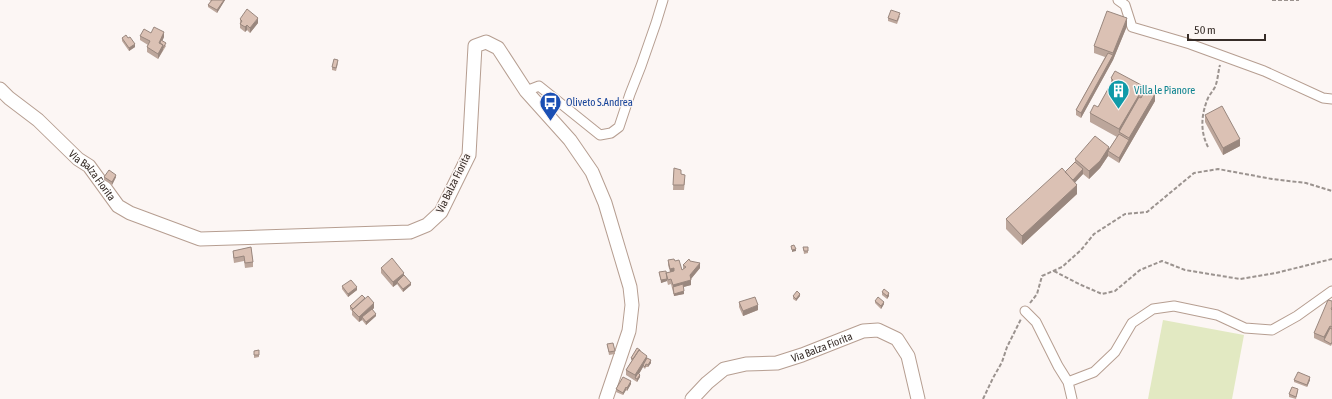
<svg xmlns="http://www.w3.org/2000/svg" width="1332" height="399" viewBox="0 0 1332 399" font-family="'Asap Condensed',sans-serif">
  <style>
    .green { fill: #e2e9c2 }
    .lines { fill: none; stroke-linecap: round; stroke-linejoin: round }
    .street-casing { stroke: #b69e91; stroke-width: 11 }
    .secondary-casing { stroke: #b69e91; stroke-width: 15 }
    .path { stroke: #9b938f; stroke-width: 2; stroke-dasharray: 4 2; stroke-linecap: butt }
    .street { stroke: #fff; stroke-width: 9 }
    .secondary { stroke: #fff; stroke-width: 13 }
    .wall { fill: #bca69b }
    .shaded-wall { fill: #99877e }
    .building { fill: #dbc1b4; stroke: #99877e }
    .labels { text-anchor: middle; dominant-baseline: central; stroke-width: 3; stroke-linejoin: round; paint-order: stroke }
    .culture-label { font-size: 11px; fill: #0d838f; stroke: #fcf6f4; text-anchor: start }
    .transit-label { font-size: 11px; fill: #164399; stroke: #fcf6f4; text-anchor: start }
    .street-label { font-size: 11px; fill: #362c27; stroke: #fcf6f4 }
  </style>
  <rect width="100%" height="100%" fill="#fcf6f4"/>
  <path class="green" d="M1163,320L1244,335L1232,399H1148Z"/>
  <g class="lines">
    <defs>
      <path id="street" d="M1118,0L1125,5L1132,27L1190,44L1264,71L1323,98L1332,99
        M526,91L539,86L600,135L611,133L619,127L630,94L641,66L656,23L663,0
        M1025,311L1036,322L1058,366L1068,382L1072,399
        M1068,382L1094,372L1115,352L1132,323L1153,309L1174,306L1217,315L1245,328L1272,330L1297,316L1332,291"/>
      <g id="secondary">
        <path id="s1" d="M0,89L9,98L38,120L78,159L89,166L118,206L130,213L200,239L410,232L427,225L441,212L469,155L475,46L486,42L498,48L526,91L570,140L592,172L605,203L630,287L632,305L629,331L606,399"/>
        <path id="s2" d="M692,399L707,383L724,369L746,364L777,363L802,355L863,331L878,330L897,339L908,356L918,399"/>
      </g>
    </defs>
    <use href="#street" class="street-casing"/>
    <use href="#secondary" class="secondary-casing"/>
    <path class="path" d="M1272,0H1299
      M1208,147C1200,131 1201,115 1208,98C1210,94 1213,91 1215,87C1218,80 1218,72 1220,65
      M1054,271L1079,284L1102,294L1115,291L1140,270L1162,261L1185,270L1240,279L1276,273L1332,259
      M1030,303L1037,294L1042,276L1062,267L1081,250L1094,234L1125,214L1147,212L1194,173L1218,169L1272,179L1306,183L1332,191
      M983,399L993,378L1002,362L1007,347L1021,319"/>
    <use href="#street" class="street"/>
    <use href="#secondary" class="secondary"/>
  </g>
  <path class="wall" d="M209,0H225L217,13L208,7V5L211,1Z
    M900,16L897,24L888,21V18Z
    M240,19L258,23L250,33L247,30L245,32L240,28Z
    M1127,26L1113,60L1081,118L1076,115V110L1105,57L1094,53V46Z
    M151,33L164,37L162,41L166,46L158,59L147,52V47L148,45L140,40V36Z
    M122,38L135,47L129,51L122,41Z
    M338,63L336,71L332,70V67Z
    M1111,78L1145,90L1155,101L1119,163L1108,156L1100,168L1089,179L1083,174L1075,182L1077,194L1022,245L1006,229V219L1065,172L1075,162V159L1109,149L1117,137L1090,122V113L1098,107L1111,84Z
    M1205,115L1240,146L1223,155L1205,122Z
    M674,168L685,180L684,190H673Z
    M104,177H116L112,185L104,180Z
    M251,247L253,262V267L245,268L244,261L234,263L233,256V251Z
    M803,247H808V253L804,254Z
    M668,260L675,261L682,270L683,269V265L690,261L700,268L691,279V285L683,287L684,294L674,296L671,284L668,285L667,281L661,283L659,272L667,273L670,272L668,265Z
    M381,268L404,275L411,285L403,292L397,284L393,287L381,273Z
    M342,286L357,290L348,297L342,289Z
    M882,292L889,296L887,299L882,295Z
    M793,296H800L796,301L793,299Z
    M875,301L884,304L881,309L875,303Z
    M1332,301V344L1331,346L1314,338V333Z
    M739,302L758,310L743,316L739,307Z
    M350,306L374,308L372,310L376,316L366,325L362,320L359,322L352,315V311L350,309Z
    M607,344L615,351V354L609,355Z
    M259,350V357L254,358V351Z
    M640,351L651,363L648,367H646L645,369L643,367L639,374L640,377L637,382L626,375V370L632,360H631V358Z
    M1294,380H1310L1307,387L1294,382Z
    M631,384L627,391L626,390L623,395L616,392V389Z
    M1298,391L1296,399L1289,397V394Z"/>
  <path class="shaded-wall" d="M224,0H225L217,13V10Z
    M258,18V23L250,33V28Z
    M1127,18V26L1113,60L1081,118V113L1113,55V53Z
    M247,25V30L245,32V27Z
    M164,32V37L160,46L159,43Z
    M135,44V47L129,51V48Z
    M163,45V50L158,59V54Z
    M1155,94V101L1119,163V158L1129,140V138Z
    M1139,95V104L1119,132V129Z
    M1240,139V146L1223,155V148Z
    M1109,147V152L1108,151V156L1100,168L1089,179V171Z
    M1083,169V174L1071,187V182Z
    M116,175V177L112,185V182Z
    M1077,185V194L1022,245V236Z
    M796,249V251L792,252V250Z
    M700,263V268L690,280V275Z
    M674,268V273L670,274V269Z
    M404,273V278L397,282V284L393,287V282Z
    M667,279V281L661,283V280Z
    M691,280V285L673,290V285Z
    M411,283V285L403,292V289Z
    M357,287V290L348,297V294Z
    M684,291V294L674,296V294Z
    M889,293V296L887,299V296Z
    M800,294V296L796,301V299Z
    M884,302V304L881,309V306Z
    M374,303V308L363,319L362,317V320L359,322V317Z
    M758,305V310L743,316V311Z
    M376,314V316L366,325V322Z
    M1330,326V331L1324,340V337Z
    M647,356V360L643,365V367L636,379L635,378V375Z
    M651,360V363L648,367V365Z
    M640,375V377L637,382V379Z
    M1310,377V380L1307,387V385Z
    M631,381V384L627,391V388Z
    M626,387V390L623,395V393Z"/>
  <path class="building" d="M212,0H224L217,10L208,5Z
    M247,9L258,18L250,28L247,25L245,27L240,24L242,21L240,19Z
    M891,10L900,13L897,21L888,18Z
    M1107,11L1127,18L1113,53L1094,46Z
    M154,27L164,32L159,43L163,45L158,54L147,47L150,41L140,36L144,29L151,33Z
    M126,35L128,38L130,37L135,44L129,48L122,38Z
    M161,40L166,43L163,48V45L160,43Z
    M1108,53L1113,55L1081,113L1076,110Z
    M334,59L338,60L336,68L332,67Z
    M1115,71L1145,87L1141,96L1139,95L1119,129L1090,113L1094,105L1098,107L1113,80L1111,78Z
    M1145,90L1155,94L1129,138L1119,132L1139,97L1141,98Z
    M1222,106L1240,139L1223,148L1205,115Z
    M1119,134L1129,140L1119,158L1108,151Z
    M1095,136L1109,147L1100,161L1089,171L1075,159Z
    M1075,162L1083,169L1073,180L1065,172Z
    M674,168L681,170V174L685,175L684,185H673Z
    M1062,168L1077,185L1022,236L1006,219Z
    M109,170L116,175L112,182L104,177Z
    M794,245L796,249L792,250L791,246Z
    M251,247L253,262L245,263L244,256L234,258L233,251Z
    M803,247H808V251H804Z
    M392,258L404,273L393,282L381,268Z
    M674,259L675,261L679,260L682,270L686,267L683,265L689,259L690,261L700,263L690,275L691,280L673,285L671,279L668,280L666,273L674,271V268L670,269L668,260Z
    M666,271L667,279L661,280L659,272Z
    M404,275L411,283L403,289L397,282Z
    M351,280L357,287L348,294L342,286Z
    M683,284L684,291L674,294L673,287Z
    M884,289L889,293L887,296L882,292Z
    M797,291L800,294L796,299L793,296Z
    M362,295L365,298L353,309L350,306Z
    M368,296L374,303L359,317L352,310Z
    M755,297L758,305L743,311L739,302Z
    M878,297L884,302L881,306L875,301Z
    M1328,300L1332,301V307L1331,309L1332,310V327L1330,326L1324,337L1314,333Z
    M372,309L376,314L366,322L362,317Z
    M1330,328L1332,329V342L1331,344L1324,340Z
    M613,343L615,351L609,352L607,344Z
    M637,348L640,350V351L639,350L633,359L631,358Z
    M259,350V355H254V351Z
    M639,350L647,356L635,375L626,370Z
    M647,358L651,360L648,365L646,364L645,367L643,365Z
    M1298,372L1310,377L1307,385L1294,380Z
    M638,373L640,375L637,379L635,378Z
    M623,377L631,381L627,388L626,387L623,393L616,389Z
    M1292,387L1298,389L1296,397L1289,394Z"/>
  <defs>
    <symbol id="building-pin" viewBox="-11 -11 22 30"><path d="M0 17L-7.5 6A9.5 9.5 0 1 1 7.5 6Z" fill="#0f9aa8" stroke="#fcf6f4"/><path d="M-4-6H4V6H1V3H-1V6H-4ZM-2.5-4.3h1.7v1.8h-1.7ZM.8-4.3h1.7v1.8H.8ZM-2.5-1h1.7V.8h-1.7ZM.8-1h1.7V.8H.8Z" fill="#fff"/></symbol>
    <symbol id="bus-pin" viewBox="-11 -11 22 30"><path d="M0 17L-7.5 6A9.5 9.5 0 1 1 7.5 6Z" fill="#1a4fb4" stroke="#fcf6f4"/><path d="M-5-6H5V4H4V6H2V4H-2V6H-4V4H-5ZM-3.5-4V0h7V-4ZM-3.5 1.2v1.5H-2V1.2ZM2 1.2v1.5H3.5V1.2Z" fill="#fff"/></symbol>
  </defs>
  <g fill-rule="evenodd">
    <use href="#building-pin" x="1106" y="78" width="25" height="34"/>
    <use href="#bus-pin" x="538" y="90" width="25" height="34"/>
  </g>
  <g class="labels">
    <g class="culture-label">
      <text x="1134" y="90">Villa le Pianore</text>
    </g>
    <g class="transit-label">
      <text x="566" y="102">Oliveto S.Andrea</text>
    </g>
    <g class="street-label">
      <text stroke="none"><textPath href="#s1" startOffset="127">Via Balza Fiorita</textPath></text>
      <text transform="translate(453 183) rotate(-64)">Via Balza Fiorita</text>
      <text stroke="none"><textPath href="#s2" startOffset="145">Via Balza Fiorita</textPath></text>
    </g>
  </g>
  <path d="M1188 34v6h77v-6" fill="none" stroke="#362c27" stroke-width="2"/>
  <text x="1194" y="34" font-size="12" fill="#362c27" stroke="#fcf6f4" stroke-width="3" paint-order="stroke">50 m</text>
</svg>
